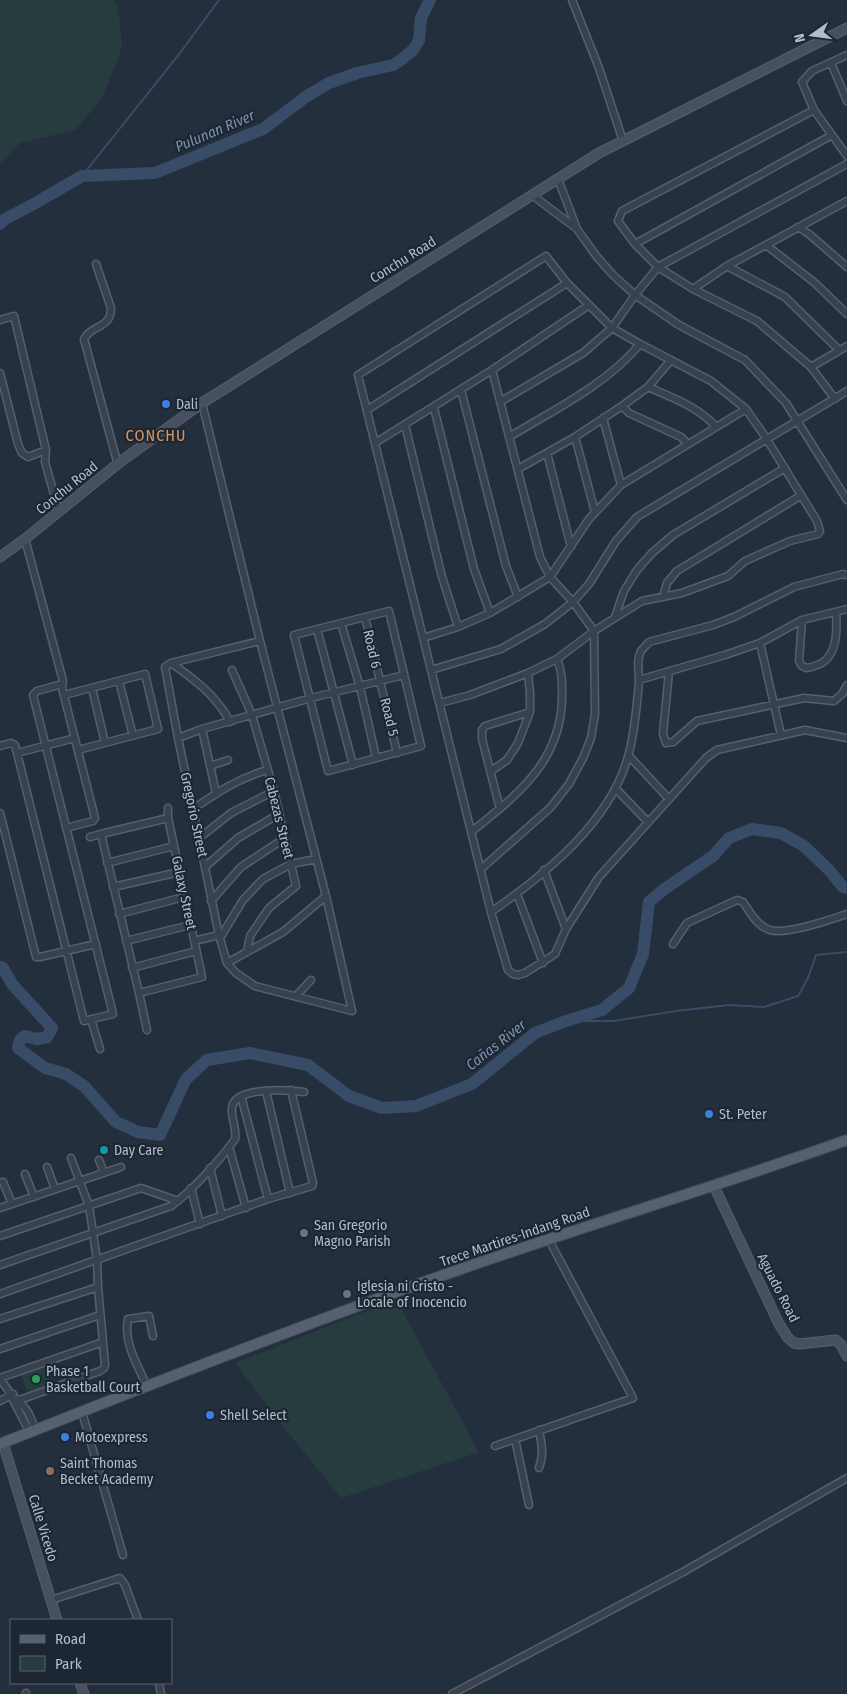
<svg xmlns="http://www.w3.org/2000/svg" width="847" height="1694" viewBox="0 0 847 1694" font-family="'Fira Sans Condensed',sans-serif">
  <style>
    .green { fill: #263c3f }
    .lines { fill: none; stroke-linecap: round; stroke-linejoin: round }
    .stream { stroke: #394c67; stroke-width: 2 }
    .river { stroke: #394c67; stroke-width: 12 }
    .street-casing { stroke: #565f6c; stroke-width: 9 }
    .secondary-casing { stroke: #565f6c; stroke-width: 11 }
    .primary-casing { stroke: #414a57; stroke-width: 12 }
    .street { stroke: #38414e; stroke-width: 6 }
    .secondary { stroke: #465061; stroke-width: 9 }
    .primary { stroke: #56606e; stroke-width: 10 }
    .shop-dot { fill: #3f7fe0; stroke: #1d2633; stroke-width: 2 }
    .culture-dot { fill: #0f9aa8; stroke: #1d2633; stroke-width: 2 }
    .worship-dot { fill: #6b7280; stroke: #1d2633; stroke-width: 2 }
    .leisure-dot { fill: #2e9e5b; stroke: #1d2633; stroke-width: 2 }
    .education-dot { fill: #8d6e63; stroke: #1d2633; stroke-width: 2 }
    .labels { text-anchor: middle; dominant-baseline: central; stroke-width: 4.5; stroke-linejoin: round; paint-order: stroke }
    .street-label { font-size: 14px; fill: #b4bcc9; stroke: #1d2633 }
    .poi-label { font-size: 14px; fill: #b4bcc9; stroke: #1d2633; text-anchor: start }
    .water-label { font-size: 15px; font-style: italic; fill: #7c92b1; stroke: #1d2633 }
    .quarter-label { font-size: 16px; letter-spacing: 1px; fill: #d59563; stroke: #1d2633 }
  </style>
  <rect width="100%" height="100%" fill="#242f3e"/>
  <path class="green" d="M0,0H114L119,13L122,47L102,99L75,130L20,143L0,164Z
    M397,1301L479,1452L341,1498L286,1430L235,1363L362,1313Z
    M45,1366L51,1384L27,1392L21,1375Z"/>
  <g class="lines">
    <path class="stream" d="M82,176L180,53L219,0
      M566,1021H614L676,1011L729,1005L764,1007L798,996L808,978L816,955L847,952"/>
    <path class="river" d="M0,224L5,219L32,205L82,176L155,173L263,129L307,96L329,83L357,73L393,65L401,60L413,50L419,40L421,18L430,0
      M0,967L3,968L12,984L52,1028L47,1037L37,1039L25,1036L20,1040L18,1048L45,1068L66,1074L84,1086L116,1122L138,1132L160,1135L186,1079L207,1060L250,1053L308,1065L349,1096L382,1108L416,1106L472,1084L535,1033L566,1021L602,1010L629,988L643,954L649,902L663,890L713,856L729,838L752,829L781,833L804,846L829,870L843,887L847,888"/>
    <defs>
      <path id="street" d="M572,0L599,68L623,141
        M847,55L812,71L802,82L814,110L847,156
        M831,63L847,101
        M814,110L622,211L618,221L635,244L658,267L693,289L757,321L811,367L835,399
        M558,179L577,229L597,257L613,275L635,295L679,325L745,360L786,403L847,500
        M532,195L576,228
        M798,227L809,234L847,267
        M635,244L832,135
        M766,245L815,283L847,314
        M96,264L111,308C111,329 92,324 84,339L118,465
        M727,266L785,297L839,350
        M693,289L727,266L847,201
        M0,320L14,316L46,450L45,462L59,512
        M811,367L847,346
        M0,373L18,444L22,453L28,457L46,450
        M648,387C671,397 699,407 716,427
        M461,390L506,566L518,597
        M500,402L583,353L612,328L635,295L658,267L847,164
        M202,403L260,641L326,896L352,1011L255,986L236,973L227,963L219,935L178,738L165,667L171,663L260,641
        M622,406L629,413L681,437L688,444
        M434,408L474,569L490,613
        M367,410L567,283
        M603,418L621,485
        M405,425L442,577L458,627
        M509,437C554,410 606,385 640,344
        M575,437L595,512
        M375,443L492,370L589,305
        M547,453L571,547
        M518,469L575,437L622,406L648,387L671,360
        M25,539L63,681L62,688L95,818L93,821L66,828
        M663,597L667,583L677,571L800,496
        M389,611L421,746L328,771L294,635Z
        M365,617L397,753
        M615,617L624,591L637,570L652,553L673,535L785,468
        M802,620L799,661L802,666L807,668C812,667 818,665 822,663C838,653 837,628 836,612
        M341,623L360,687L376,757
        M317,629L353,765
        M423,638L458,627L490,613L550,577L589,519L621,485L746,409
        M760,643L781,735
        M171,663C194,679 217,696 230,722
        M232,670L252,715L274,791L296,886L269,908L250,936L247,952
        M431,670L501,649L545,624L573,602L589,584L616,541L637,517L847,391
        M669,671L663,734L666,743L673,742L697,721L804,698L834,701L842,694L847,685
        M639,680L725,655L760,643L802,620L847,609
        M119,681L133,736
        M92,688L105,743
        M64,695L145,674L158,729L78,750
        M440,703L470,695L528,673L557,659L594,631L642,601L682,593L728,576L745,561L790,541L818,534L820,531L817,521L766,438L746,409L711,381L640,344L612,328L567,283L546,256L358,375L491,912L508,970L513,974L518,975L525,973L555,954L566,929L599,877L706,758L717,750L805,730L847,738
        M202,729L216,793
        M178,738L202,729L311,698L404,675
        M0,746L11,743L15,745L84,1021L113,1014L33,695L37,691L62,684
        M17,753L75,738
        M629,756L669,799
        M210,766L228,760
        M491,771L507,760L518,743L530,712V693L528,673
        M616,789L648,822
        M193,809C218,792 237,779 267,770
        M500,809L482,739V730L485,726L530,712
        M0,813L36,957H40L96,944
        M471,832C516,796 560,763 562,700C562,685 563,673 557,659
        M101,834L168,818
        M90,837L101,834L139,993L202,977L168,818V808
        M198,839L231,813L274,791
        M107,863L174,846
        M205,867L238,838L279,814
        M481,869L550,808L569,784L583,758L591,738L595,714L594,631L573,602L550,577L540,557L492,370
        M544,870L566,929
        M113,887L179,872
        M517,894L543,963
        M211,901L241,867L285,838
        M491,912C546,874 612,821 629,753C635,730 637,705 639,681C639,671 636,660 641,651C643,648 647,645 649,642L713,625L734,617L794,587L843,574L847,575
        M119,914L184,897
        M220,938L243,900L263,879L291,864L316,859
        M126,941L190,925
        M194,941L219,935
        M673,944L687,923L737,900L743,902C750,912 757,926 770,930C787,935 829,920 847,914
        M227,963L283,932L326,896
        M132,968L196,951
        M139,993L147,1030
        M296,996L311,980
        M91,1019L100,1049
        M266,1091L290,1193
        M241,1096L268,1199
        M229,1147L246,1208
        M99,1160L104,1173
        M47,1167L55,1189
        M210,1168L222,1216
        M25,1174L34,1197
        M3,1182L12,1204
        M191,1188L200,1224
        M0,1208L121,1167
        M0,1236L141,1188L178,1201
        M0,1265L171,1206C191,1192 221,1159 235,1139C237,1129 231,1118 232,1108C234,1086 288,1090 304,1092
        M0,1294L268,1199L312,1186L313,1183L291,1090
        M0,1319L98,1287
        M0,1349L100,1315
        M0,1378L103,1342
        M0,1379L8,1390L30,1433
        M147,1387C138,1365 123,1343 128,1319L149,1316L153,1336
        M18,1399L28,1412L36,1430
        M0,1401L13,1394
        M14,1402L100,1371L104,1368L105,1365L98,1287L97,1260L89,1206L71,1158
        M82,1412L123,1555
        M515,1439L529,1505
        M495,1446L633,1398L549,1240
        M539,1468C544,1453 542,1446 539,1430
        M51,1600L120,1578L125,1585L138,1620
        M159,1683L161,1694
        M26,1693V1694
        M452,1694L683,1572L847,1478"/>
      <path id="secondary" d="M0,557L25,539L120,462L202,403L599,153L847,28
        M714,1186L779,1324L788,1338L794,1343L799,1344L836,1340L841,1345L847,1356
        M3,1443L57,1620
        M80,1683L84,1694"/>
      <path id="primary" d="M0,1444C153,1383 306,1323 461,1269C589,1224 719,1186 847,1140"/>
    </defs>
    <use href="#street" class="street-casing"/>
    <use href="#secondary" class="secondary-casing"/>
    <use href="#primary" class="primary-casing"/>
    <use href="#street" class="street"/>
    <use href="#secondary" class="secondary"/>
    <use href="#primary" class="primary"/>
  </g>
  <g class="shop-dot">
    <circle cx="166" cy="404" r="5"/>
    <circle cx="709" cy="1114" r="5"/>
    <circle cx="210" cy="1415" r="5"/>
    <circle cx="65" cy="1437" r="5"/>
  </g>
  <circle class="culture-dot" cx="104" cy="1150" r="5"/>
  <g class="worship-dot">
    <circle cx="304" cy="1233" r="5"/>
    <circle cx="347" cy="1294" r="5"/>
  </g>
  <circle class="leisure-dot" cx="36" cy="1379" r="5"/>
  <circle class="education-dot" cx="50" cy="1471" r="5"/>
  <g class="labels">
    <g class="street-label">
      <text transform="translate(403 260) rotate(-32)">Conchu Road</text>
      <text transform="translate(67 488) rotate(-39)">Conchu Road</text>
      <text transform="translate(372 649) rotate(77)">Road 6</text>
      <text transform="translate(389 717) rotate(76)">Road 5</text>
      <text transform="translate(194 815) rotate(78)">Gregorio Street</text>
      <text transform="translate(279 818) rotate(76)">Cabezas Street</text>
      <text transform="translate(184 893) rotate(78)">Galaxy Street</text>
      <text transform="translate(515 1237) rotate(-19)">Trece Martires-Indang Road</text>
      <text transform="translate(778 1288) rotate(63)">Aguado Road</text>
      <text transform="translate(43 1528) rotate(73)">Calle Vicedo</text>
    </g>
    <g class="poi-label">
      <text x="176" y="404">Dali</text>
      <text x="719" y="1114">St. Peter</text>
      <text x="114" y="1150">Day Care</text>
      <text x="314" y="1225">San Gregorio<tspan x="314" dy="16">Magno Parish</tspan></text>
      <text x="357" y="1286">Iglesia ni Cristo -<tspan x="357" dy="16">Locale of Inocencio</tspan></text>
      <text x="46" y="1371">Phase 1<tspan x="46" dy="16">Basketball Court</tspan></text>
      <text x="220" y="1415">Shell Select</text>
      <text x="75" y="1437">Motoexpress</text>
      <text x="60" y="1463">Saint Thomas<tspan x="60" dy="16">Becket Academy</tspan></text>
    </g>
    <g class="water-label">
      <text transform="translate(215 131) rotate(-23)">Pulunan River</text>
      <text transform="translate(496 1045) rotate(-38)">Cañas River</text>
    </g>
    <g class="quarter-label">
      <text x="156" y="435">CONCHU</text>
    </g>
  </g>
  <rect x="10" y="1619" width="162" height="65" fill="#1d2633" stroke="#59626f"/>
  <rect x="20" y="1635" width="25" height="8" fill="#56606e" stroke="#59626f"/>
  <text x="55" y="1644" font-size="15" fill="#b4bcc9">Road</text>
  <rect x="20" y="1656" width="25" height="15" fill="#263c3f" stroke="#59626f"/>
  <text x="55" y="1669" font-size="15" fill="#b4bcc9">Park</text>
  <g transform="translate(812 35) rotate(256)" stroke="#1d2633" stroke-width="4" paint-order="stroke">
  <path d="M0-4L9 19L0 12L-9 19Z" fill="#b4bcc9"/>
  <text y="-8" font-size="14" font-weight="bold" text-anchor="middle" fill="#b4bcc9">N</text>
  </g>
</svg>
